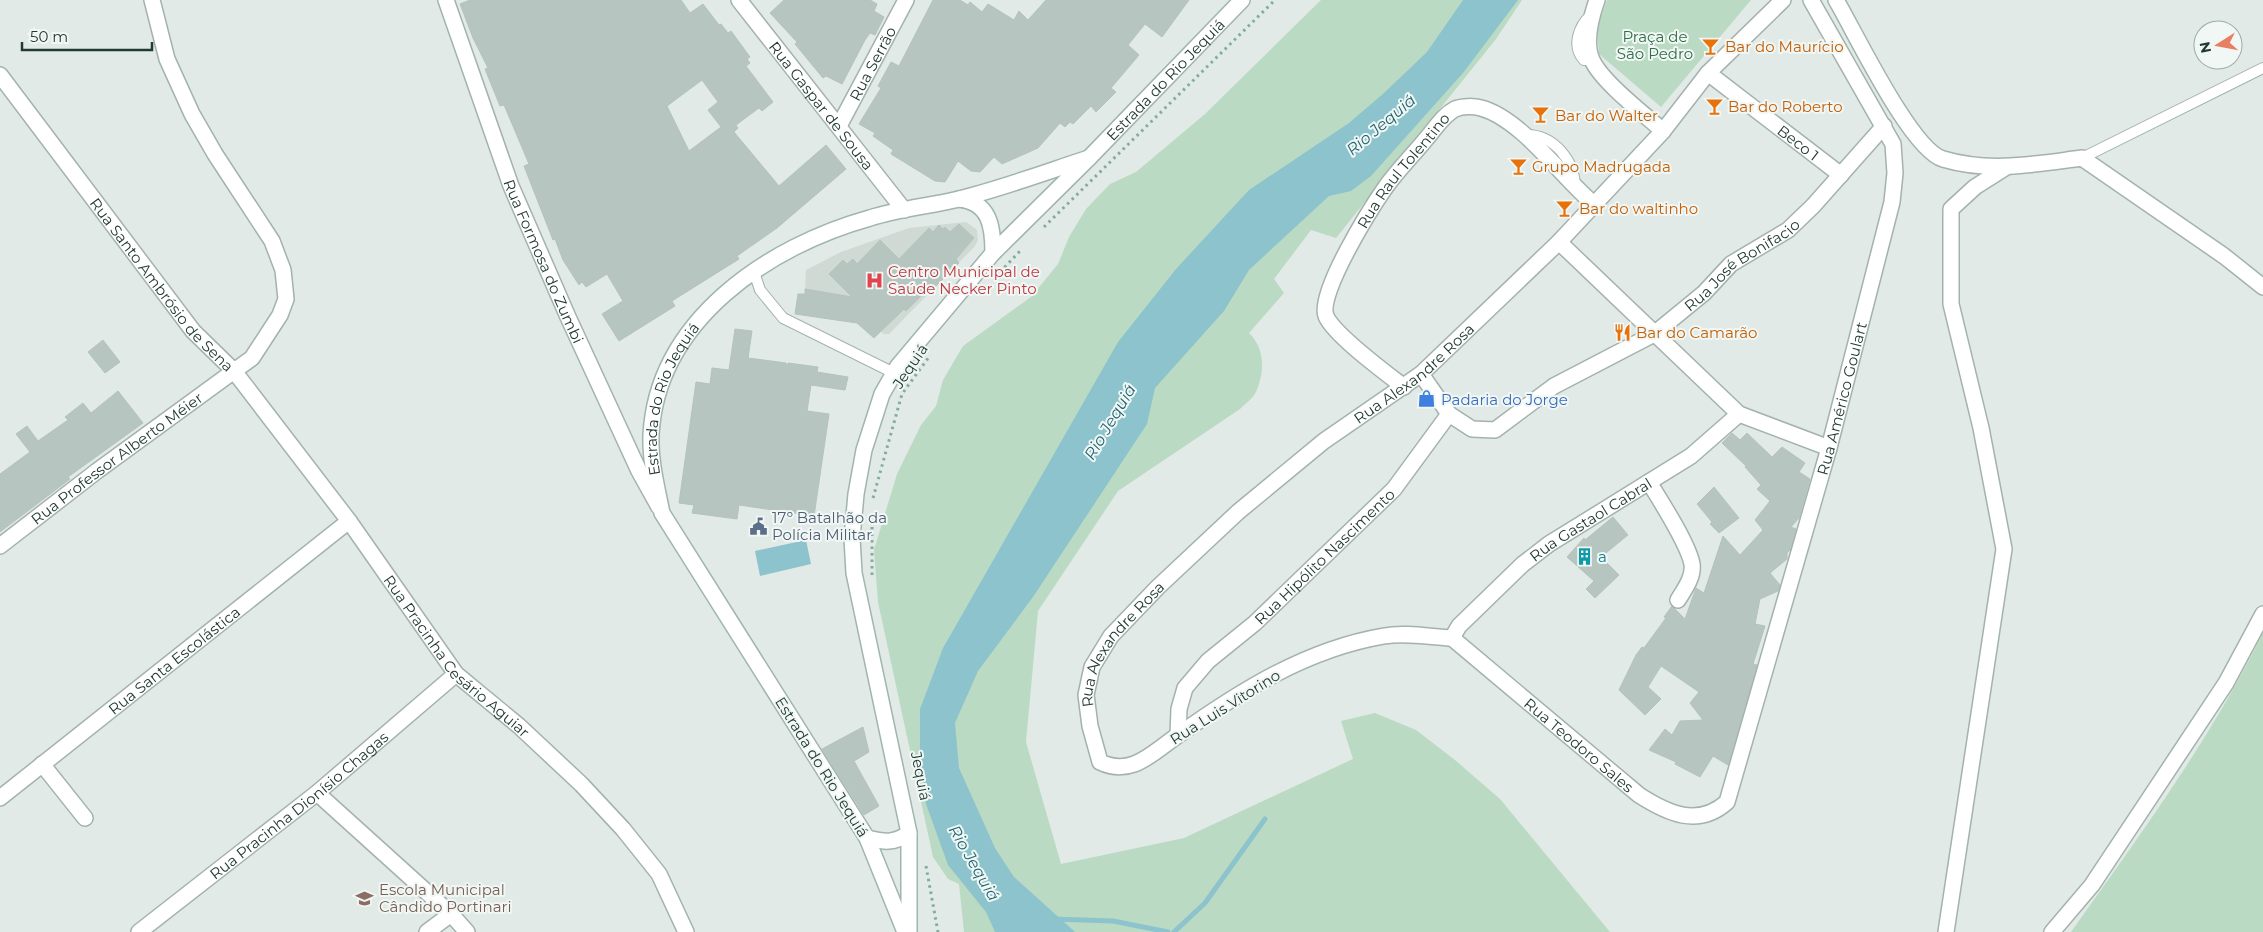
<svg xmlns="http://www.w3.org/2000/svg" width="2263" height="932" viewBox="0 0 2263 932" font-family="Montserrat,sans-serif">
  <style>
    .built { fill: #cfdad5 }
    .green { fill: #bbdac3 }
    .water { fill: #8cc3cc }
    .lines { fill: none; stroke-linecap: round; stroke-linejoin: round }
    .stream { stroke: #8cc3cc; stroke-width: 5 }
    .building { fill: #b6c5bf; stroke: #b4c3bd; fill-rule: evenodd }
    .service-casing { stroke: #a4b2ad; stroke-width: 12 }
    .minor-casing { stroke: #a4b2ad; stroke-width: 18 }
    .secondary-casing { stroke: #a0b5ad; stroke-width: 18 }
    .path { stroke: #83ac9e; stroke-width: 3; stroke-dasharray: 2.5 4; stroke-linecap: butt }
    .service { stroke: #fff; stroke-width: 10 }
    .minor { stroke: #fff; stroke-width: 15 }
    .secondary { stroke: #fff; stroke-width: 15 }
    .labels { text-anchor: middle; dominant-baseline: central; stroke-width: 4; stroke-linejoin: round; paint-order: stroke }
    .park-label { font-size: 15px; fill: #2f6e46; stroke: #f1f7f4 }
    .food-label { font-size: 15px; fill: #c56008; stroke: #f1f7f4; text-anchor: start }
    .street-label { font-size: 15px; fill: #223a33; stroke: #f1f7f4 }
    .health-label { font-size: 15px; fill: #be3a42; stroke: #f1f7f4; text-anchor: start }
    .shop-label { font-size: 15px; fill: #366cbe; stroke: #f1f7f4; text-anchor: start }
    .service-label { font-size: 15px; fill: #4e5e75; stroke: #f1f7f4; text-anchor: start }
    .culture-label { font-size: 15px; fill: #0d838f; stroke: #f1f7f4; text-anchor: start }
    .education-label { font-size: 15px; fill: #785e54; stroke: #f1f7f4; text-anchor: start }
    .water-label { font-size: 16px; font-style: italic; fill: #216571; stroke: #f1f7f4 }
  </style>
  <rect width="100%" height="100%" fill="#e1eae6"/>
  <path class="built" d="M966,222L977,230L978,240L975,246L889,334H883L878,326L844,300L845,296L805,289L806,270L841,252L909,228Z"/>
  <path class="green" d="M1321,0H1475L1435,58L1295,169L930,712L1009,932H964L959,884L948,879L933,857L878,602L874,550L897,474L921,425L936,406L943,380L963,346L1031,297L1058,264L1069,237L1086,209L1110,184L1136,172L1205,114Z
    M1517,0H1522L1496,39L1336,238L1311,230L1274,279L1284,293L1249,333C1265,348 1265,372 1256,392C1253,398 1245,404 1240,409L1118,491L1038,611L1026,742L1061,864L1184,838L1353,759L1341,721L1375,713L1416,730L1455,760L1500,799L1610,932H1068L1008,882L951,770L947,722L1148,385L1244,265Z
    M1607,0H1751L1661,107L1599,54L1597,28Z
    M2263,633V932H2071C2140,835 2210,740 2263,633Z"/>
  <path class="water" d="M1463,0H1518L1463,73L1371,176L1351,191L1329,196L1249,270L1224,311L1155,388L1147,424L1033,597L978,671L955,723L959,768L995,848L1014,877L1075,932H995L986,912L948,865L926,804L920,753V709L943,648L1118,342L1176,269L1249,190L1349,123L1384,93L1427,52Z
    M806,540L811,564L760,576L755,551Z"/>
  <g class="lines">
    <path class="stream" d="M1052,919L1113,921L1168,932
      M1174,932L1205,903L1265,819"/>
  </g>
  <path class="building" d="M470,0H681L690,13L703,4L719,25L721,24L728,33L731,31L750,57L747,59L750,63L746,66L773,102L762,111L759,108L736,125L738,128L734,132L779,186L826,145L846,169L777,228L737,256L739,259L672,301L675,306L619,341L602,314L623,301L607,274L586,287L582,282L579,285L563,260L555,239L553,240L524,166L529,164L504,105L500,106L485,69L488,68L473,38L460,4ZM702,80L718,102L708,110L721,127L689,151L667,106Z
    M784,0H870L877,4L874,11L884,17L875,35L870,33L865,40L842,84L826,76L823,78L795,44L797,42L770,13Z
    M933,0H960L968,5L970,2L982,12L988,4L1014,20L1019,11L1028,20L1046,0H1189L1162,37L1145,24L1128,45L1139,55L1111,88L1116,92L1096,112L1091,106L1073,124L1070,122L1065,127L1060,123L1038,148L1002,164L994,157L980,172L971,171L958,161L945,182L935,181L891,154L893,150L873,136L875,133L859,124L881,88L878,86L891,62L899,66Z
    M959,224L974,238L956,259L959,263L933,289L931,286L906,311L904,309L874,338L857,323L795,314L798,294H805V289L852,297L829,274L843,260L847,264L853,259L857,264L880,240L899,259L929,228L933,232L939,225L943,229L945,227L950,232Z
    M735,329L752,331L748,358L786,363L788,366V363L818,367L817,372L848,377L845,390L811,385L807,411L829,414L814,516L739,505L737,519L692,513L694,505L679,503L696,382L710,384L712,368L729,370Z
    M103,340L120,362L105,373L88,352Z
    M118,391L143,423L68,477L70,479L0,532V474L30,452L16,434L27,426L38,441L68,420L65,417L83,403L91,413Z
    M1732,433L1740,440L1747,433L1772,457L1782,447L1805,463L1799,472L1810,479L1799,518L1791,527L1796,529L1790,550L1787,553V559L1770,573L1780,585L1778,591L1760,599L1755,624L1765,626L1753,664L1757,665L1728,765L1713,756L1700,777L1675,764L1676,762L1649,750L1665,729L1672,735L1680,721L1703,720L1690,703L1699,692L1661,666L1648,687L1661,699L1645,715L1619,690L1636,655L1642,647L1644,648L1666,618L1664,617L1672,606L1685,619L1696,588L1704,593L1723,536L1740,555L1763,530L1755,520L1770,501L1757,489L1761,485L1745,467L1746,466L1722,443Z
    M1714,487L1739,518L1719,533L1710,524L1712,522L1697,504Z
    M1613,517L1628,535L1601,557L1619,575L1595,598L1586,589L1594,581L1567,557L1584,538L1585,540Z
    M863,727L869,752L854,761L879,806L864,815L822,749Z"/>
  <g class="lines">
    <defs>
      <path id="service" d="M1591,15C1579,26 1571,46 1584,60H1592
        M1525,135C1554,134 1575,161 1575,188
        M2082,158L2263,68
        M754,272L760,290L783,318L894,373"/>
      <g id="minor">
        <path id="s1" d="M446,0L511,186L568,317L639,471L659,507"/>
        <path id="s2" d="M739,0L904,210"/>
        <path d="M1597,0C1591,17 1584,42 1592,60C1602,82 1644,114 1663,131"/>
        <path d="M1836,0C1855,32 1911,150 1943,159C1990,173 2035,164 2082,158L2224,256L2263,287"/>
        <path id="s3" d="M1708,73L1841,175"/>
        <path id="s4" d="M0,75L193,331L234,371L252,358L280,315L286,299L283,270L272,241L215,154L192,114L167,59L152,0"/>
        <path id="s5" d="M839,126L906,0"/>
        <path d="M1559,242L1739,414L1829,448"/>
        <path id="s6" d="M1404,387C1386,373 1334,335 1326,316C1317,294 1371,208 1385,188C1397,171 1413,155 1426,139C1435,129 1443,115 1455,109C1462,106 1474,106 1481,108C1522,119 1562,178 1595,205"/>
        <path id="s7" d="M1449,414L1472,429L1495,430L1554,386L1654,334L1704,293L1731,264L1788,230L1813,206L1884,126"/>
        <path d="M1649,482C1661,502 1688,543 1692,564C1694,577 1684,590 1678,600"/>
        <path id="s8" d="M0,546L97,471L234,371L349,521L456,674L519,726L581,784L623,829L659,874L686,932"/>
        <path id="s9" d="M1452,638C1431,637 1405,632 1384,636C1307,649 1240,691 1177,736C1152,753 1132,777 1100,762L1090,726L1086,695L1092,667L1111,636L1158,587L1238,512L1324,441L1421,374L1559,242L1663,131L1708,73L1783,0"/>
        <path id="s10" d="M1452,638L1639,795C1667,813 1698,828 1727,802L1829,448L1892,202L1895,173L1893,144L1811,0"/>
        <path id="s11" d="M1452,638L1459,626L1523,564L1549,544L1691,456L1739,414"/>
        <path id="s12" d="M1178,735L1179,709L1185,688L1208,661L1255,623L1394,489L1449,414L1421,374"/>
        <path d="M42,764L85,818"/>
        <path d="M317,793L451,914L467,932"/>
        <path id="s13" d="M0,798L349,521"/>
        <path id="s14" d="M139,932L317,793L456,674"/>
        <path d="M427,932L451,914"/>
        <path d="M1946,932L2004,549L1981,428L1951,304V209L1975,187L2005,168"/>
        <path d="M2052,932L2092,885L2226,683L2263,614"/>
      </g>
      <g id="secondary">
        <path d="M959,199C990,202 993,227 993,253"/>
        <path d="M867,838C884,842 894,844 909,833"/>
        <path id="s15" d="M905,932L867,838L662,513C657,488 650,461 651,435C657,320 769,246 870,218C899,209 930,206 959,199C1003,188 1046,172 1089,158"/>
        <path id="s16" d="M909,932V833L854,573L852,538L856,494L864,450L882,394L898,366L993,253L1089,158L1242,0"/>
      </g>
    </defs>
    <use href="#service" class="service-casing"/>
    <use href="#minor" class="minor-casing"/>
    <use href="#secondary" class="secondary-casing"/>
    <path class="path" d="M1044,227L1275,0
      M1000,272L1022,249
      M873,498L902,394L929,357
      M872,514V575
      M926,866L938,932"/>
    <use href="#service" class="service"/>
    <use href="#minor" class="minor"/>
    <use href="#secondary" class="secondary"/>
  </g>
  <defs>
    <symbol id="bar-bare" viewBox="-9 -9 18 18"><path d="M-6-5H6L.8 .8V4.5H3.5V6h-7V4.5H-.8V.8Z" fill="#e8710a" stroke="#f1f7f4" stroke-width="2.5" paint-order="stroke"/></symbol>
    <symbol id="hospital-bare" viewBox="-9 -9 18 18"><path d="M-5-5h3v3.5h4V-5h3V5h-3V1.5h-4V5h-3Z" fill="#e0444e" stroke="#f1f7f4" stroke-width="2.5" paint-order="stroke"/></symbol>
    <symbol id="restaurant-bare" viewBox="-9 -9 18 18"><path d="M-5-6h1v4h1v-4h1v4h1v-4h1v5L-1.5 .5V6h-2V.5L-5-1ZM5-6V6H3V1.5H1.5Q1.5-4 5-6Z" fill="#e8710a" stroke="#f1f7f4" stroke-width="2.5" paint-order="stroke"/></symbol>
    <symbol id="shop-bare" viewBox="-9 -9 18 18"><path d="M-5-2.5h2.3a2.7 3.5 0 0 1 5.4 0H5L5.5 6h-11ZM-1.5-2.5h3a1.5 2.3 0 0 0-3 0Z" fill="#3f7fe0" stroke="#f1f7f4" stroke-width="2.5" paint-order="stroke"/></symbol>
    <symbol id="civic-bare" viewBox="-9 -9 18 18"><path d="M-.6-6.5H3V-4.5H.6V-3L4-1V1h2V6H-6V1h2V-1L-.6-3ZM-1.2 2.5V6h2.4V2.5Z" fill="#5c6f8a" stroke="#f1f7f4" stroke-width="2.5" paint-order="stroke"/></symbol>
    <symbol id="building-bare" viewBox="-9 -9 18 18"><path d="M-4-6H4V6H1V3H-1V6H-4ZM-2.5-4.3h1.7v1.8h-1.7ZM.8-4.3h1.7v1.8H.8ZM-2.5-1h1.7V.8h-1.7ZM.8-1h1.7V.8H.8Z" fill="#0f9aa8" stroke="#f1f7f4" stroke-width="2.5" paint-order="stroke"/></symbol>
    <symbol id="school-bare" viewBox="-9 -9 18 18"><path d="M0-5L7-2L0 1L-7-2ZM-4 1L0 2.5L4 1V4Q0 6-4 4Z" fill="#8d6e63" stroke="#f1f7f4" stroke-width="2.5" paint-order="stroke"/></symbol>
  </defs>
  <g fill-rule="evenodd">
    <use href="#bar-bare" x="1698" y="34" width="25" height="25"/>
    <use href="#bar-bare" x="1702" y="94" width="25" height="25"/>
    <use href="#bar-bare" x="1528" y="102" width="25" height="25"/>
    <use href="#bar-bare" x="1506" y="154" width="25" height="25"/>
    <use href="#bar-bare" x="1552" y="196" width="25" height="25"/>
    <use href="#hospital-bare" x="862" y="268" width="25" height="25"/>
    <use href="#restaurant-bare" x="1610" y="320" width="25" height="25"/>
    <use href="#shop-bare" x="1414" y="386" width="25" height="25"/>
    <use href="#civic-bare" x="746" y="514" width="25" height="25"/>
    <use href="#building-bare" x="1572" y="544" width="25" height="25"/>
    <use href="#school-bare" x="352" y="886" width="25" height="25"/>
  </g>
  <g class="labels">
    <g class="park-label">
      <text x="1655" y="36">Praça de<tspan x="1655" dy="17">São Pedro</tspan></text>
    </g>
    <g class="food-label">
      <text x="1725" y="46">Bar do Maurício</text>
      <text x="1728" y="106">Bar do Roberto</text>
      <text x="1555" y="115">Bar do Walter</text>
      <text x="1532" y="166">Grupo Madrugada</text>
      <text x="1579" y="208">Bar do waltinho</text>
      <text x="1636" y="332">Bar do Camarão</text>
    </g>
    <g class="street-label">
      <text stroke="none"><textPath href="#s5" startOffset="71">Rua Serrão</textPath></text>
      <text stroke="none"><textPath href="#s16" startOffset="972">Estrada do Rio Jequiá</textPath></text>
      <text stroke="none"><textPath href="#s2" startOffset="134">Rua Gaspar de Sousa</textPath></text>
      <text stroke="none"><textPath href="#s3" startOffset="114">Beco 1</textPath></text>
      <text stroke="none"><textPath href="#s6" startOffset="274">Rua Raul Tolentino</textPath></text>
      <text stroke="none"><textPath href="#s1" startOffset="279">Rua Formosa do Zumbi</textPath></text>
      <text stroke="none"><textPath href="#s7" startOffset="349">Rua José Bonifacio</textPath></text>
      <text stroke="none"><textPath href="#s4" startOffset="265">Rua Santo Ambrósio de Sena</textPath></text>
      <text transform="translate(910 366) rotate(-56)">Jequiá</text>
      <text stroke="none"><textPath href="#s9" startOffset="922">Rua Alexandre Rosa</textPath></text>
      <text stroke="none"><textPath href="#s10" startOffset="760">Rua Américo Goulart</textPath></text>
      <text stroke="none"><textPath href="#s15" startOffset="605">Estrada do Rio Jequiá</textPath></text>
      <text stroke="none"><textPath href="#s8" startOffset="146">Rua Professor Alberto Méier</textPath></text>
      <text stroke="none"><textPath href="#s11" startOffset="184">Rua Gastaol Cabral</textPath></text>
      <text stroke="none"><textPath href="#s12" startOffset="240">Rua Hipólito Nascimento</textPath></text>
      <text stroke="none"><textPath href="#s9" startOffset="518">Rua Alexandre Rosa</textPath></text>
      <text stroke="none"><textPath href="#s8" startOffset="655">Rua Pracinha Cesário Aguiar</textPath></text>
      <text stroke="none"><textPath href="#s13" startOffset="222">Rua Santa Escolástica</textPath></text>
      <text transform="translate(1225 707) rotate(-32)">Rua Luis Vitorino</text>
      <text stroke="none"><textPath href="#s10" startOffset="166">Rua Teodoro Sales</textPath></text>
      <text transform="translate(822 767) rotate(58)">Estrada do Rio Jequiá</text>
      <text transform="translate(921 776) rotate(79)">Jequiá</text>
      <text stroke="none"><textPath href="#s14" startOffset="204">Rua Pracinha Dionísio Chagas</textPath></text>
    </g>
    <g class="health-label">
      <text x="888" y="271">Centro Municipal de<tspan x="888" dy="17">Saúde Necker Pinto</tspan></text>
    </g>
    <g class="shop-label">
      <text x="1441" y="399">Padaria do Jorge</text>
    </g>
    <g class="service-label">
      <text x="772" y="517">17º Batalhão da<tspan x="772" dy="17">Polícia Militar</tspan></text>
    </g>
    <g class="culture-label">
      <text x="1598" y="556">a</text>
    </g>
    <g class="education-label">
      <text x="379" y="889">Escola Municipal<tspan x="379" dy="17">Cândido Portinari</tspan></text>
    </g>
    <g class="water-label">
      <text transform="translate(1381 125) rotate(-40)">Rio Jequiá</text>
      <text transform="translate(1110 422) rotate(-59)">Rio Jequiá</text>
      <text transform="translate(974 863) rotate(60)">Rio Jequiá</text>
    </g>
  </g>
  <g transform="translate(2218 45) rotate(259)"><circle r="24" fill="#f1f7f4" stroke="#9eaba7"/>
  <path d="M0-4L9 19L0 12L-9 19Z" fill="#e87f61"/>
  <text y="-8" font-size="14" font-weight="bold" text-anchor="middle" fill="#223a33">N</text>
  </g>
  <path d="M22 42v8h130v-8" fill="none" stroke="#223a33" stroke-width="2.5"/>
  <text x="30" y="42" font-size="15" fill="#223a33" stroke="#f1f7f4" stroke-width="4" paint-order="stroke">50 m</text>
</svg>
